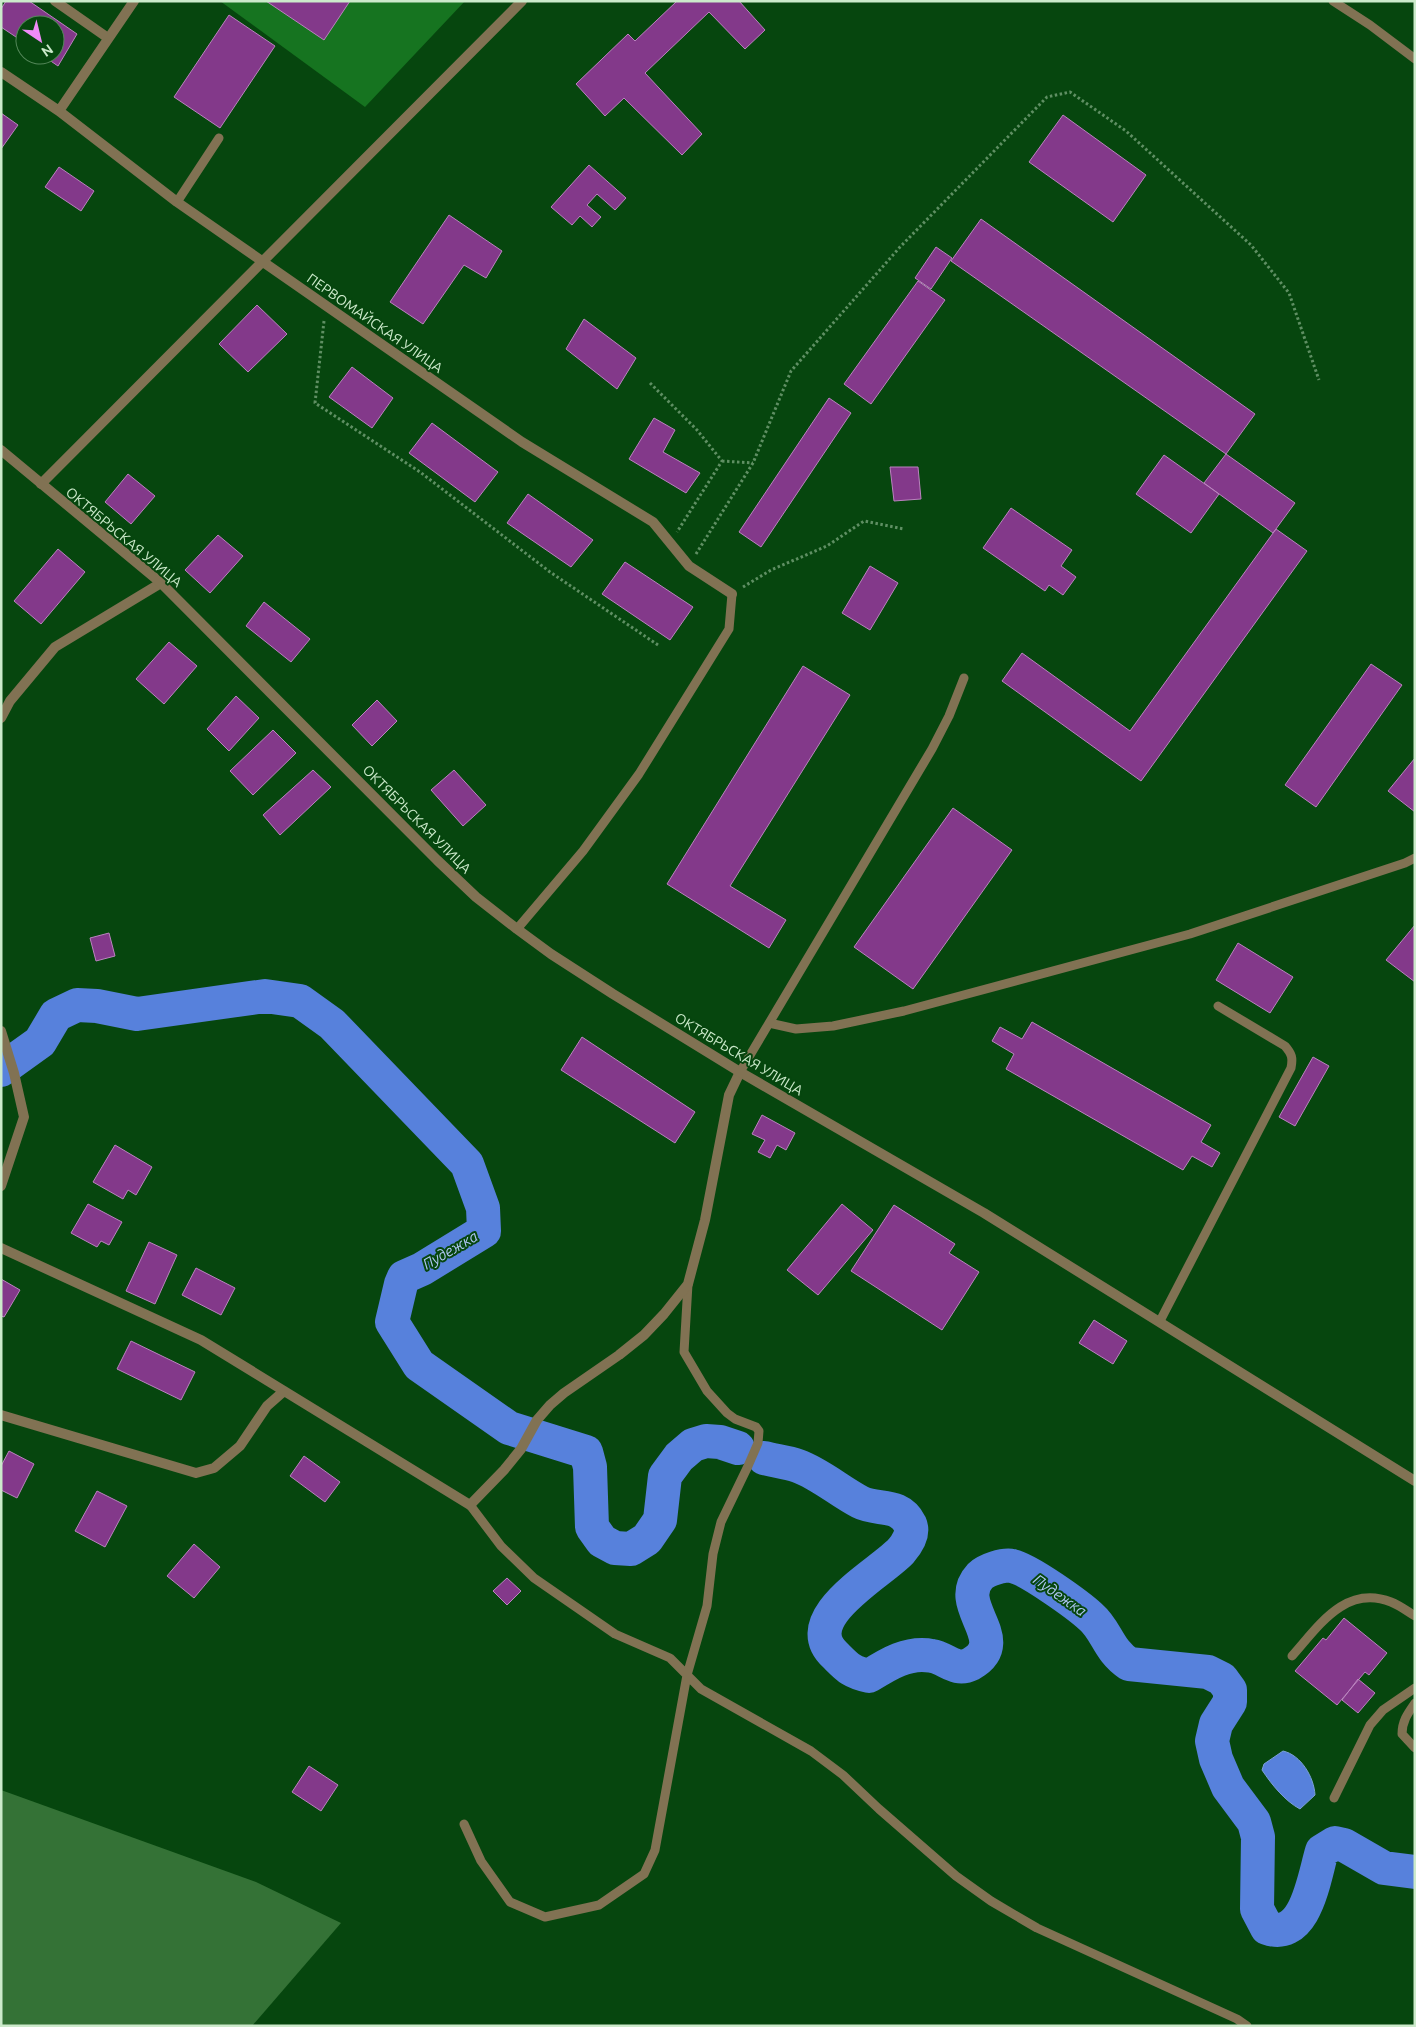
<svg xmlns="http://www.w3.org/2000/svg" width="1416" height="2027" viewBox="0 0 1416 2027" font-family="Ubuntu,sans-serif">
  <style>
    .green { fill: #347236 }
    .forest { fill: #167420 }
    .water { fill: #5781dc; stroke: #7aa0d7 }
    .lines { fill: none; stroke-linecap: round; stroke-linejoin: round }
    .river { stroke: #5781dc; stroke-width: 34 }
    .building { fill: #83398a; stroke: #bb83bf }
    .path { stroke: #5f8f63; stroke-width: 3; stroke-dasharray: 2.5 2.5; stroke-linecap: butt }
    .service { stroke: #817253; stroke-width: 9 }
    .minor { stroke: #817253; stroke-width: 10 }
    .tertiary { stroke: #817253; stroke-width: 10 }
    .labels { text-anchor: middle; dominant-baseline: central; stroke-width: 4; stroke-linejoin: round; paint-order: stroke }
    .street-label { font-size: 14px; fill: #cceacb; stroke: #06460e }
    .water-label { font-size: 15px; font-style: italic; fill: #b0c7f5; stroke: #06460e }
  </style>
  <rect width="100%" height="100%" fill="#06460e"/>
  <path class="green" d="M1,1790L256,1882L341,1923L252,2026H1Z"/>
  <path class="forest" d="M220,1H465L365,107Z"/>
  <path class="water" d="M1283,1751C1301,1755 1314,1777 1315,1795L1300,1809C1285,1801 1272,1785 1262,1770L1264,1764Z"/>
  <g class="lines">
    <path class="river" d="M1,1070L40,1042L56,1015L77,1005L97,1006L137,1014L265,996L300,1001L332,1024L467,1164L483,1208L484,1231L422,1269L404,1277L401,1284L392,1322L419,1365L509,1428L586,1452L590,1467L592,1527L602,1541L615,1548L631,1549L647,1539L660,1520L665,1476L679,1457L693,1445L706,1441L720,1442L738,1448
      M764,1458C775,1461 787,1462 798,1466C820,1474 839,1491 860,1502C877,1511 899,1502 910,1524C914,1533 907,1544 901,1551C881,1573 795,1618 835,1655C848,1668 851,1672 869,1676C888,1664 909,1651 932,1656C946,1658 955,1672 971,1664C1013,1640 952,1606 980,1576C986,1570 1004,1564 1012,1566C1028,1569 1078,1605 1091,1617C1107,1631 1108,1650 1129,1664L1208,1672L1222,1679L1230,1690V1702L1216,1724L1212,1741L1216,1759L1228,1787L1254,1822L1258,1837L1257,1909L1267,1928C1306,1942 1314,1877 1322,1851L1335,1843L1344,1845L1384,1868L1415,1872"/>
  </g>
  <path class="building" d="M6,1H29L77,34L58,66L42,55H55V25H25V43L1,27V9Z
    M266,1H350L324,40Z
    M677,1H739L765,30L745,49L709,12L645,73L702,134L682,155L624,98L605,116L576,84L628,34L635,41Z
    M229,15L275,46L220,128L174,97Z
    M1,113L18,125L1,149Z
    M1063,115L1146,175L1113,222L1029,162Z
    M589,165L626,198L615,210L597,194L587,205L601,217L592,227L580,216L572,225L551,207Z
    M59,167L94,191L81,211L45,187Z
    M449,215L502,251L486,278L464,265L423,324L390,302Z
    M981,219L1255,414L1226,454L951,261Z
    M936,247L952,258L931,289L915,278Z
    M918,281L945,300L871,404L844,384Z
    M257,305L287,334L248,372L219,344Z
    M584,319L636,358L617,389L566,349Z
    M352,367L393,398L372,428L329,397Z
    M829,398L851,413L761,547L739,532Z
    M654,418L675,430L663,452L700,473L686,493L629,459Z
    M432,423L498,472L475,502L409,453Z
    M1226,454L1295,503L1273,533L1204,483Z
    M1164,455L1219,494L1191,533L1136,494Z
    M890,467H918L921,499L894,501Z
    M128,474L155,496L131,524L105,502Z
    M528,494L593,540L571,567L507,523Z
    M1011,508L1072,550L1061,566L1076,577L1063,595L1049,585L1045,591L983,548Z
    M1276,529L1307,551L1141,781L1002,681L1022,653L1130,731Z
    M218,535L243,556L210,593L185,570Z
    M58,549L85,572L41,624L14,601Z
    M625,562L693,607L670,640L602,594Z
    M870,566L898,583L870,630L842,613Z
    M264,602L310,639L291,662L246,626Z
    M169,642L197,666L164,704L136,679Z
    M1371,664L1402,685L1316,807L1285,785Z
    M803,666L850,695L730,886L786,920L769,948L667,884Z
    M236,696L259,718L229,751L207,729Z
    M377,700L397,721L372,746L352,725Z
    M273,730L296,753L253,795L230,771Z
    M1415,758V812L1388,791Z
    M313,770L331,787L280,835L263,815Z
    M454,770L486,805L463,826L431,790Z
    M953,808L1012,850L913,989L854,947Z
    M1415,925V982L1386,960Z
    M109,933L115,956L96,961L90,938Z
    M1238,943L1293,977L1270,1013L1216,980Z
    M1032,1022L1211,1125L1201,1142L1220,1153L1212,1167L1192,1156L1183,1170L1006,1069L1014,1054L992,1041L1000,1027L1022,1039Z
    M582,1037L695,1112L675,1143L561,1070Z
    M1313,1057L1329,1066L1295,1126L1279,1117Z
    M762,1115L795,1133L786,1150L777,1145L770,1158L758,1152L765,1140L752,1134Z
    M115,1145L152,1167L136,1195L128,1190L123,1199L93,1182Z
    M88,1204L122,1222L109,1245L101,1241L97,1247L71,1233Z
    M842,1204L873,1230L818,1295L787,1270Z
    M894,1205L955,1244L949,1253L979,1272L942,1330L851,1271Z
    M149,1242L177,1255L155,1304L126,1291Z
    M196,1268L235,1288L221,1315L182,1295Z
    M1,1279L20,1290L4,1317L1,1316Z
    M1094,1320L1127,1341L1113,1364L1079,1343Z
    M131,1341L195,1372L181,1400L117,1369Z
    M9,1451L34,1464L17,1498L1,1490V1466Z
    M304,1456L340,1482L325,1502L290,1476Z
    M97,1491L127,1506L105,1547L75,1531Z
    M194,1544L220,1567L194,1598L167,1576Z
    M507,1578L521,1591L507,1605L493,1591Z
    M1344,1618L1387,1653L1369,1675L1365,1672L1337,1705L1295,1671L1323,1638L1326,1640Z
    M1358,1679L1375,1693L1358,1713L1342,1700Z
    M309,1766L338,1785L321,1811L292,1792Z"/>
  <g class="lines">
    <path class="path" d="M324,321L315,403L420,472L550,572L658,645
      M650,383L697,430L722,461L677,532
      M722,461L753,463
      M696,554L753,463L791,371L900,247L1047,97L1070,92L1126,131L1251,245L1289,293L1319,380
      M743,587L771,570L827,546L864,521L904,529"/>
    <path class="service" d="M1333,1L1370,25L1415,59
      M177,202L219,138
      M517,929L583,851L639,774L729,629L732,594
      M769,1023L796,1029L833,1026L904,1011L1190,934L1405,863L1415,858
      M740,1072L932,749L949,716L964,678
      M1160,1321L1291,1068C1293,1058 1292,1054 1285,1046L1218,1006
      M470,1505L501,1546L534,1578L615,1634L670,1658L701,1689L811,1751L843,1775L879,1809L956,1876L991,1901L1037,1928L1237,2019L1247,2026
      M1292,1656C1318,1627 1345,1584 1391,1602C1399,1605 1407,1611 1415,1616
      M1415,1703C1408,1713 1402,1721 1402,1734L1415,1748
      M1334,1798L1370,1725L1383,1710L1415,1688
      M464,1824L481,1861L510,1902L545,1917L599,1905L644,1874L655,1850L687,1675L707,1606L713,1554L721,1522L748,1466L758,1443L759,1431L756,1427L735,1419L727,1413L707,1391L684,1352L688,1284"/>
    <path class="minor" d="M55,1L108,38
      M1,72L59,111L177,202L522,442L653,522L689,566L732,594
      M59,111L134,1
      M41,484L522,1
      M1,718L10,701L55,647L161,583
      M1,1031L14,1073L24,1117L1,1186
      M1,1248L201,1340L470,1505L504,1470L521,1449L537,1420L550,1405L564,1393L619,1355L644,1335L664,1314L688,1284L705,1220L729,1095L740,1072
      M1,1415L196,1473L214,1468L240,1446L267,1406L284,1391"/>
    <path class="tertiary" d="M1,450L161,583L437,860L476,897L517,929L551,954L613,994L740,1072L984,1213L1415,1481"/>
  </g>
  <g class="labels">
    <g class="street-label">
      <text transform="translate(375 323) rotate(35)">ПЕРВОМАЙСКАЯ УЛИЦА</text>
      <text transform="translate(124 537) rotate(40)">ОКТЯБРЬСКАЯ УЛИЦА</text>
      <text transform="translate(417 819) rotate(45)">ОКТЯБРЬСКАЯ УЛИЦА</text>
      <text transform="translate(739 1054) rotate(31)">ОКТЯБРЬСКАЯ УЛИЦА</text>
    </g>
    <g class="water-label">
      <text transform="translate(450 1250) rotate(-30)">Пудежка</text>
      <text transform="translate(1060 1595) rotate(35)">Пудежка</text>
    </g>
  </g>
  <rect width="1416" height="2027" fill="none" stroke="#cceacb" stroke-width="5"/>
  <g transform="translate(40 40) rotate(145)"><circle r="24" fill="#06460e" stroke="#55885a"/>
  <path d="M0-4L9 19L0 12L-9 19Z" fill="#ef8bf7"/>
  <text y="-8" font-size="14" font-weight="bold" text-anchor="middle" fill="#cceacb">N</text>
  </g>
</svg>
